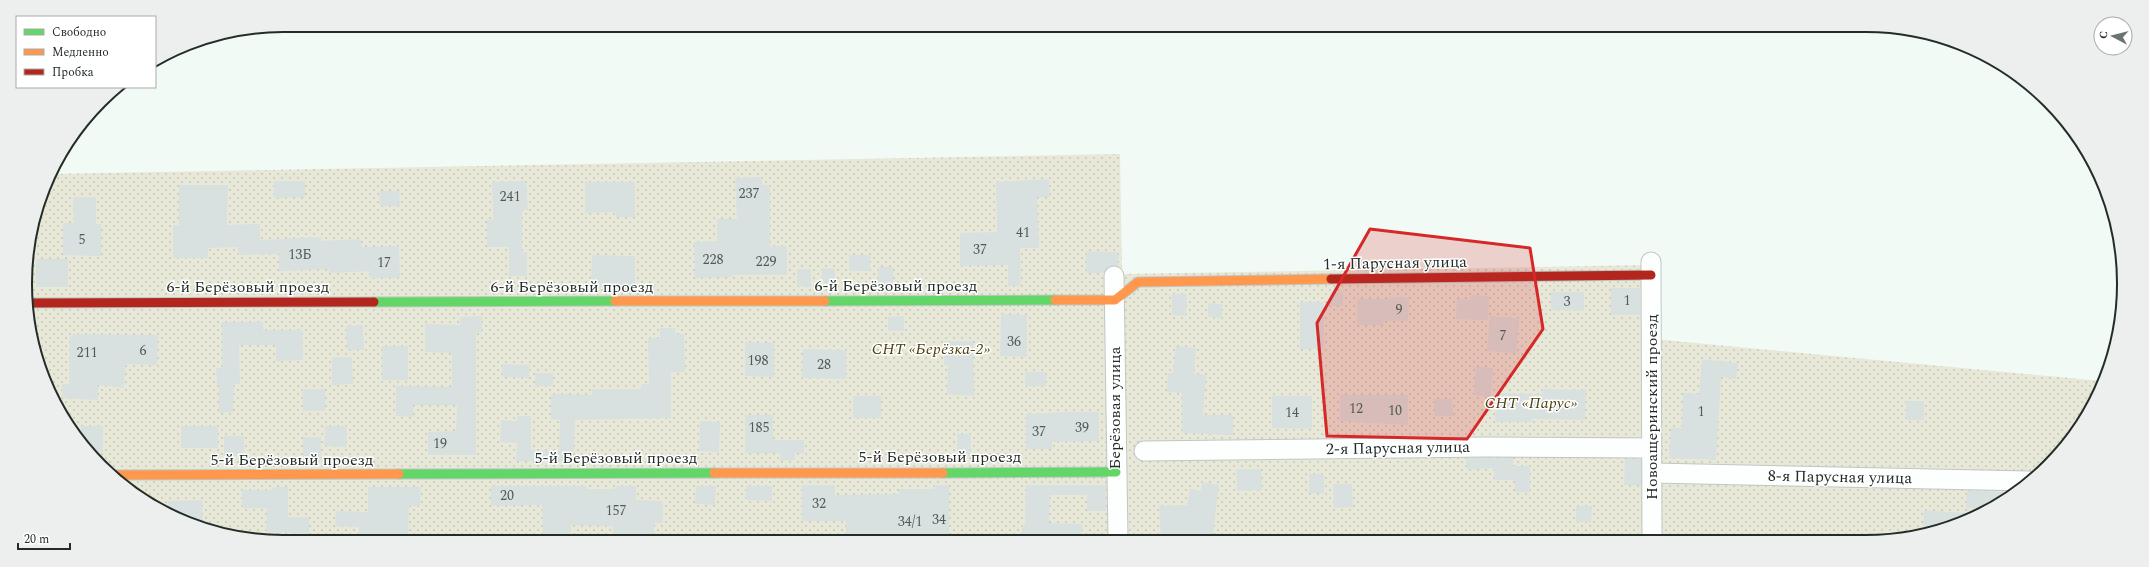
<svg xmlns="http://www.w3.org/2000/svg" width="2149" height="567" viewBox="0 0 2149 567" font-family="Spectral,serif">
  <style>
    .grass { fill: url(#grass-dots) }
    .building { fill: #d8e1df }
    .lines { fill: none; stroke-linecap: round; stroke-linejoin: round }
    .street-casing { stroke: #bfc8c3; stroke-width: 21 }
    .fast-casing { stroke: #bfc8c3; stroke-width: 11 }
    .slow-casing { stroke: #bfc8c3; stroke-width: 11 }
    .jam-casing { stroke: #bfc8c3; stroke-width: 11 }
    .street { stroke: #fdfefe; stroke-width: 19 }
    .fast { stroke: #63d668; stroke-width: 9 }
    .slow { stroke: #ff974d; stroke-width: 9 }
    .jam { stroke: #b3261e; stroke-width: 9 }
    .marked { fill: #d62828; fill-opacity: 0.2; stroke: #d62828; stroke-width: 3; stroke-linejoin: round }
    .labels { text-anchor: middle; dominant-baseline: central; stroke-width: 3; stroke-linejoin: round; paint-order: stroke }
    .number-label { font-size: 14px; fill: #505a56 }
    .street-label { font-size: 16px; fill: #232d28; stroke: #fff }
    .park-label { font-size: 16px; font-style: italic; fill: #4d400c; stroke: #fff }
    .rim { fill: none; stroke: #232d28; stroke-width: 2 }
  </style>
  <defs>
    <pattern id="grass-dots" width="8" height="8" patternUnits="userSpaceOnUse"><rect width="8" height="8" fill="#e8e8d8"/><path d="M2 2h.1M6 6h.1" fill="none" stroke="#c7c7b9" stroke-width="1.8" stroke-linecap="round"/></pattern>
  </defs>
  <rect width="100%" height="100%" fill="#f2faf6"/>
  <path class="grass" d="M1120,154L1122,274L1651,265L1653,339L2102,381L2097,398L2048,466L1980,515L1899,540H250L154,507L79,441L39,366L26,266L50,174Z"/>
  <path class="building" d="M762,177V185H770V246H787V275H732V277L695,278L694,242L717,241V219H737L735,178Z
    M1049,179L1050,197H1037L1039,248H1020L1021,286H1008V265L960,266V233L997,232L996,182Z
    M274,181H305V197L274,198Z
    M526,181L528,210H522V252H527V276H509V247H487V220H493L492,182Z
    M585,182H635V217H616V212L585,213Z
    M179,185H228L227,225L260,224V240L321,237V241L361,239L362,247L399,246L400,278H370V271L329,273V269L279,271V254L238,255V247L208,248V258H173V225H179Z
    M379,191H399L400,206H380Z
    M73,197H96V224H101V256L63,255V223H74Z
    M1086,251L1118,252V266H1109L1104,273H1086Z
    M592,255L635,256V288L591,287Z
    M849,255H870V271H849Z
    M36,259H68V287H36Z
    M878,267H893V287H878Z
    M822,268L835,269V282H821Z
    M797,269H811V287L797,286Z
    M1611,288H1640V315H1611Z
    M1330,292H1343V306H1330Z
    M1551,292H1584V311L1551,310Z
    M1172,294H1187L1186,316L1172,315Z
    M1471,295L1489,296L1488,320L1456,319L1457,299L1470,300Z
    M1390,297L1409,298L1408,321H1383V325H1357V299H1390Z
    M1300,302H1324V349H1300Z
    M1208,303L1222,304V318L1208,317Z
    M1001,314L1027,315V357L1000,356Z
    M482,316V332H476V455H428V432L456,431L457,405H413V417L396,416V386L452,387V353L425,352V324L460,325V317Z
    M904,316V331H888V317Z
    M1490,316L1519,318L1516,353L1487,351Z
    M222,322H263V330H302L303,360L276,361V345H239L240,384H234L233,412L219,413V384H217L216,368H222Z
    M363,325L364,350H347L346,326Z
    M660,328H675L676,334H684L685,372H671V418L575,420L573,461H516L517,443L500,442L501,420L517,421V416H531V450L559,451L560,420L551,419V394L592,395V389H641V384H649L648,338H660Z
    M70,334L158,335L157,365L126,364L124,388L98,385V400L62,398V384H69Z
    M944,341H973L974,396L947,394L948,365H944Z
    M745,342L774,343V377L745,376Z
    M382,346H408V380H382Z
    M1176,346L1196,348L1194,374L1206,375L1203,415H1233V435L1182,433V393L1167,392L1168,373H1173Z
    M803,349L846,350V379L802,378Z
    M332,357H352L353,384L332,385Z
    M1702,359L1738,363L1736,379L1721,377L1716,460L1669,458L1671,428H1682L1683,393L1699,394Z
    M502,364L530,365L529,378L502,377Z
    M1476,367L1493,368L1491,397L1474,395Z
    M1025,372H1046V386H1025Z
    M535,373H553V386H535Z
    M302,389H325V411H303Z
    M1542,389L1586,390L1585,420L1532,419V422H1495L1496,393L1542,394Z
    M1340,395H1408V425L1340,421Z
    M853,396H881V418H853Z
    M1272,396H1312V429L1272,428Z
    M1434,399H1452L1453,416H1435Z
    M1906,401H1924V420H1906Z
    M1065,412H1099V441L1052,442V449H1026V414Z
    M745,415H773V440H804V453H795V460L780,461V453H745Z
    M700,421L720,422L719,452L699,451Z
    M81,426H103V452L90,451L81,443Z
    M181,426H218V448H181Z
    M325,426H347L346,447L324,446Z
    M957,434H971L970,456H957Z
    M224,436H244V456H224Z
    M303,437H321V461H303Z
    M1466,458H1513V466H1530V492H1515V480H1494V468L1467,470Z
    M1625,459H1641V485H1624Z
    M1236,469H1261L1262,490L1237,491Z
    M1309,474H1324V493H1309Z
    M1202,482L1219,485L1212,540H1161L1159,506L1187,505L1190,489L1201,491Z
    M1333,484H1352L1353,507L1334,508Z
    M802,485H835V495L899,494V489H934V485H949V537H928V540H846V521H802Z
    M1026,485H1106V511H1087V495H1050L1049,523L1082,524V538L1053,537V540H1022V525H1025Z
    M491,486H587V489H614V486H636V500L663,501V523H654V540L612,537L613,526L571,525V540H543L542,505L491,506Z
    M696,486H716L715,505L695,504Z
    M746,486H772V501L746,500Z
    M274,487H288V517H309V534L266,532L267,508H242V490H274Z
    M368,487H421L420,506H409L408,540H358L359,527L335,526L336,511L368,512Z
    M1967,491L2013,492L1989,509L1966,508Z
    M202,500L203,524L168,512V501Z
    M1576,506H1592L1591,522H1576Z
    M1924,510L1979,514V516L1939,528L1923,526Z"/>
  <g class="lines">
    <defs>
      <path id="street" d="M1651,262L1652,540
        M1114,276L1118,540
        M1144,451L1487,447L1652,448
        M1652,473L2028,481"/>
      <path id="fast" d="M825,301L1055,300
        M374,302L615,301
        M943,473L1116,472
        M399,474L714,473"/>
      <path id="slow" d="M1055,300H1115L1138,282L1331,279
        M615,301H825
        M714,473H943
        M117,475L399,474"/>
      <path id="jam" d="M1331,279L1651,275
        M30,303L374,302"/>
    </defs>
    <use href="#street" class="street-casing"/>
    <use href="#fast" class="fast-casing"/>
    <use href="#slow" class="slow-casing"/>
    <use href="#jam" class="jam-casing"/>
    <use href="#street" class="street"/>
    <use href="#fast" class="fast"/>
    <use href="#slow" class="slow"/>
    <use href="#jam" class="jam"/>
  </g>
  <path class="marked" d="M1370,229L1530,248L1543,329L1467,439L1327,436L1317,323Z"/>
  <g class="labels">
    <g class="number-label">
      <text x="749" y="193">237</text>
      <text x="510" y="196">241</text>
      <text x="1023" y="232">41</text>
      <text x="82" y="239">5</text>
      <text x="980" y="249">37</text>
      <text x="300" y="254">13Б</text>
      <text x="713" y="259">228</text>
      <text x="766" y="261">229</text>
      <text x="384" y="262">17</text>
      <text x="1627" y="300">1</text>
      <text x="1567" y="301">3</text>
      <text x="1399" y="309">9</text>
      <text x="1503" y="335">7</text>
      <text x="1014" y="341">36</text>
      <text x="143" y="350">6</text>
      <text x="87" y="352">211</text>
      <text x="758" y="360">198</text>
      <text x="824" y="364">28</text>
      <text x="1356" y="408">12</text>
      <text x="1395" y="410">10</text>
      <text x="1701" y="411">1</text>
      <text x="1292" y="412">14</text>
      <text x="759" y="427">185</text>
      <text x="1082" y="427">39</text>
      <text x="1039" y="431">37</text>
      <text x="440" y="443">19</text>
      <text x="507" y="495">20</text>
      <text x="819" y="503">32</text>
      <text x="616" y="510">157</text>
      <text x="939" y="519">34</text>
      <text x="910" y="521">34/1</text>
    </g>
    <g class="street-label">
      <text transform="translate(1395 263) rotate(-1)">1-я Парусная улица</text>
      <text x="896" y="286">6-й Берёзовый проезд</text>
      <text x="248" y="287">6-й Берёзовый проезд</text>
      <text x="572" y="287">6-й Берёзовый проезд</text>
      <text transform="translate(1652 407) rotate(-90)">Новоащеринский проезд</text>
      <text transform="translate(1115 408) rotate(-90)">Берёзовая улица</text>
      <text transform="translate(1398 448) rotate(-1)">2-я Парусная улица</text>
      <text x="940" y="457">5-й Берёзовый проезд</text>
      <text x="616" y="458">5-й Берёзовый проезд</text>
      <text x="292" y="460">5-й Берёзовый проезд</text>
      <text transform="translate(1840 477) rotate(1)">8-я Парусная улица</text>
    </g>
    <g class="park-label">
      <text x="931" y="349">СНТ «Берёзка-2»</text>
      <text x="1531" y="403">СНТ «Парус»</text>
    </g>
  </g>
  <path d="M0 0H2149V567H0ZM283 32H1866A251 251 0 0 1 2117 283V284A251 251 0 0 1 1866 535H283A251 251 0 0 1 32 284V283A251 251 0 0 1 283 32Z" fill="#edeeee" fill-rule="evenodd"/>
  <path class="rim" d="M283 32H1866A251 251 0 0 1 2117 283V284A251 251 0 0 1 1866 535H283A251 251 0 0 1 32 284V283A251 251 0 0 1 283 32Z"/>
  <rect x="16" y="16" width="140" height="72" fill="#ffffff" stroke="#a7aba9"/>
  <rect x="24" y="29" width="20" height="6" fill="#63d668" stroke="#a7aba9"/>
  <text x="52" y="36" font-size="12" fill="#232d28">Свободно</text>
  <rect x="24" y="49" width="20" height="6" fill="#ff974d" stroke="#a7aba9"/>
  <text x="52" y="56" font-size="12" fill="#232d28">Медленно</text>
  <rect x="24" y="69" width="20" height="6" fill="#b3261e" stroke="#a7aba9"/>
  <text x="52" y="76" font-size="12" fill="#232d28">Пробка</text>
  <g transform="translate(2113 36) rotate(277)"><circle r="19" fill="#ffffff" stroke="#a7aba9"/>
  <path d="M0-3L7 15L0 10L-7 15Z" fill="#6b7570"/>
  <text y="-6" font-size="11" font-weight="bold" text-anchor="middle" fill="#232d28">С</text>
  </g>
  <path d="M18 543v6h52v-6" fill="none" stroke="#232d28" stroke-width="2"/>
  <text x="24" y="543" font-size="12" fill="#232d28" stroke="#ffffff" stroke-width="3" paint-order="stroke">20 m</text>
</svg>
